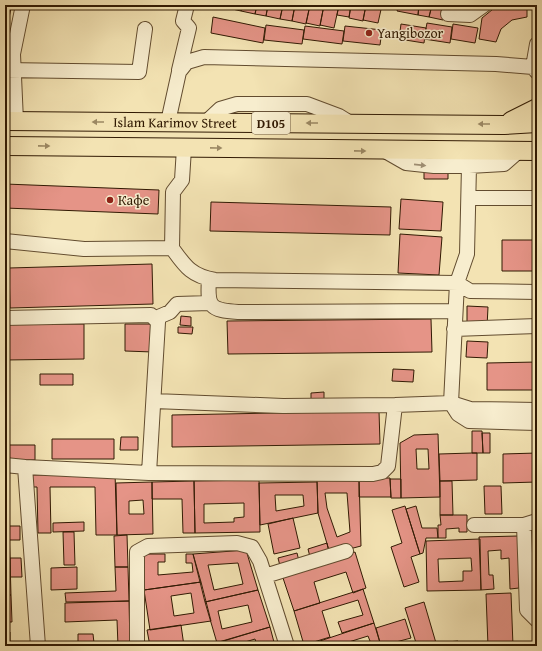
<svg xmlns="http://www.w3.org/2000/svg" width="542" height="651" viewBox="0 0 542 651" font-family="'Gentium Book Plus',serif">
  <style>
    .building { fill: #e59487; stroke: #311a03; fill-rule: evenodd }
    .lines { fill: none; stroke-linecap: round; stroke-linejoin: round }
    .minor-casing { stroke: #624c2f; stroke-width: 16 }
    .major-casing { stroke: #311a03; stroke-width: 20 }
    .minor { stroke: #f7edce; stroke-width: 14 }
    .major { stroke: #f3e3b3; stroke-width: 18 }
    .oneway { fill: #9c8964 }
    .oneway2 { fill: #9e8e73 }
    .poi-dot { fill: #8f2418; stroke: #f7edce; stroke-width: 1.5 }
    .labels { text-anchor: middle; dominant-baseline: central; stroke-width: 3; stroke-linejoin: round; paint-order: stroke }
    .shield { fill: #f7edce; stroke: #6c5940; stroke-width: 1 }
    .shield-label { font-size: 13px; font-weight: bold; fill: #311a03 }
    .poi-label { font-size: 14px; fill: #311a03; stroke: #f7edce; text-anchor: start }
    .street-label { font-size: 14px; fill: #311a03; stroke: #f7edce }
  </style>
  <rect width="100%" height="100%" fill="#f3e3b3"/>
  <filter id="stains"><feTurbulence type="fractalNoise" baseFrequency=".005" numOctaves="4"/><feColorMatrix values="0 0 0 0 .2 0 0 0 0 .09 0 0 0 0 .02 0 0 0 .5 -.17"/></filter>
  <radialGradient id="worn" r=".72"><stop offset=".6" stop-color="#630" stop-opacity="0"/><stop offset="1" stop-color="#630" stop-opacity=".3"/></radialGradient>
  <path class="building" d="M229,5H242L241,11L228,8Z
    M242,5H257L255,14L241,11Z
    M257,5H268L266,16L255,14Z
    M268,5H283L280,19L266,16Z
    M283,5H295L292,21L280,19Z
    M295,5H310L306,24L292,21Z
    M310,5H324L320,26L306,23Z
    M324,5H339L334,28L320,25Z
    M339,5H351L349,17L337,15Z
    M351,5H366L363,21L349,18Z
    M366,5H382L378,23L363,20Z
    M399,5H419L418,15L397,11Z
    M419,5H432L429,17L418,15Z
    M432,5L445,8L443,20L429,17Z
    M448,5H472L471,9Z
    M498,5H527V17L512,20L501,29L496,42L479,39L482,18Z
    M5,7L11,8L7,27H5Z
    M213,17L265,28L263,43L211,33Z
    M427,23L452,27L450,43L424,39Z
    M401,24L426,28L424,43L399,39Z
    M453,24L478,28L475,43L451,39Z
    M266,25L304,30L302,44L264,40Z
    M305,26L344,31L342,44L303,39Z
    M345,26L382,30L380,45L343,41Z
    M424,170L448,171V179H424Z
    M5,184L159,190L158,214L5,208Z
    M401,199L443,202L441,231L399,229Z
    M211,202L391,207L390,235L210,231Z
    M400,234L442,237L439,275L398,273Z
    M502,240H537V271H502Z
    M152,264L153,304L10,308L9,268Z
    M467,306L488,307L487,327L467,326Z
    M181,316L191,317V326L180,325Z
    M431,319L432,352L228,354L227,321Z
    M5,324H84V359L5,360Z
    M125,324H154L153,352L125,351Z
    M178,327H193L192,334L178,333Z
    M467,341L488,342L487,358L466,357Z
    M537,362V390H487V363Z
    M393,369L414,370L413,382L392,381Z
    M40,374H73V385H40Z
    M324,392V402H311V393Z
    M379,411L380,444L172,447V415Z
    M472,431H482L483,453H472Z
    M482,433H490V453H483Z
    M438,434L440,497L401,498L400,443L414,435ZM416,449H428L429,469H417Z
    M121,437H138V450H120Z
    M52,439H114V459H52Z
    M5,445H35V460H5Z
    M472,453H477V480L440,481L439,454Z
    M537,453V482L503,483V454Z
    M115,473L117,535H96L95,487H50L51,533H38L37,487H32V475Z
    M359,478L361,546L330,554L318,513L317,479ZM325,493H347L350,532L337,537L327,508Z
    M359,478H390L391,497H359Z
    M390,479H401V498H391Z
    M259,480L260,532L195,533L194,481ZM244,503V517L234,518V522L204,523V504Z
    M194,481L195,533H183L182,499H152V482Z
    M440,481H452L453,515H440Z
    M152,482L153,534L117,535L116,483ZM143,500L144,514H129V501Z
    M317,482L318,513L260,525L259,483ZM275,495H303L304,506L276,511Z
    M484,486H501L502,514H485Z
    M405,506L420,554L411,557L419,582L404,587L391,547L402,543L392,510Z
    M416,506L422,528H437L438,538H426L423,553L420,554L406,509Z
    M440,515H467V532H459V528L446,529V538H438V525H441Z
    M293,518L300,548L274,554L268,524Z
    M84,522V531L53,532V523Z
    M9,526H20V540H9Z
    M5,529H9L10,560H5Z
    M63,532H74L75,565H64Z
    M127,535L128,567H115L114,536Z
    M518,536L519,588L510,589L509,558L501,559V550L488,551L489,575H493L494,589L481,590L479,537Z
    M480,539L481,590L427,591L426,541ZM471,558L472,571H463V581L439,582L438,559Z
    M327,543L329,552L310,557L308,549Z
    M246,550L258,590L205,602L193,554ZM238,563L243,584L214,590L208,565Z
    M355,552L366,588L353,593L346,572L314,582L320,603L294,611L282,575Z
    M297,553L299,561L280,566L278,558Z
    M144,554H165V562H158V575L193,572L192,563H186V554H193L201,582L144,590Z
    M10,558H21L22,577H10Z
    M5,560H10L11,595H5Z
    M77,567V589L51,590V568Z
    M115,567H128L129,601L66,602L65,593L116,591Z
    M201,582L211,621L150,630L144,590ZM191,593L194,613L174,616L171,596Z
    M363,589L374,623L342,633L338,622L363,615L358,600L322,611L330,637L304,645L294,611Z
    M258,590L270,627L217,643L205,602ZM248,605L252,622L222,629L218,611Z
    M511,593L513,646H488L486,594Z
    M5,595H11L12,622H5Z
    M129,601L130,646H118L117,620L65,622V603Z
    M424,602L436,643L437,646H417L405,608Z
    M405,619L411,638L381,646L376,628Z
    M374,623L381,646H372L368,636L336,646H305Z
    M181,625L184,646H150L147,630Z
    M270,627L275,646H257L255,639L232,646H213L212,644Z
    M5,632H10V646H5Z
    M78,634H93L94,643L78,644Z
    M458,641L459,646H437L436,643Z"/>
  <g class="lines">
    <defs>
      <path id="minor" d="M448,14L470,15L484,5
        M533,67L537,44
        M5,70L139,72L145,29
        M179,70L189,28L183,21L187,5
        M16,121L13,54L23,5
        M168,122L179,72L187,62L204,57L496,64L533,67L537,72
        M205,123L220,109L237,104H307L339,116L352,124
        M385,151L406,163L434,166H469L504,164L520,150
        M469,166L467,254L457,283L451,403L458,414L469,421L537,423
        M469,198H537
        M5,241L84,249L172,248C185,266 191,276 215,280L457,283L470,291L537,292
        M172,248L173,192L182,180L184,148
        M209,279C207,307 210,310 238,312L455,311
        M5,318L151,315L158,322L149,473L25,467L38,646
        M156,318L170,312L177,304L210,303
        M454,329L537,326
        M154,401L283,406L395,405L451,403L470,409L537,410
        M5,465L25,467
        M149,473L373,474L382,472L388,466L395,405
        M474,525H524L527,610L537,620
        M524,525L537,521
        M265,576L346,551
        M137,646V552L148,546L237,543L252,547L260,561L287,646"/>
      <g id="major">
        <path id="s1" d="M5,121L504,125L537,123"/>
        <path d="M511,121L537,108"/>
        <path d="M5,146L537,151"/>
      </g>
    </defs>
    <use href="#minor" class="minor-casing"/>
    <use href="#major" class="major-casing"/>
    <use href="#minor" class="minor"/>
    <use href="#major" class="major"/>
  </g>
  <defs><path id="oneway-solid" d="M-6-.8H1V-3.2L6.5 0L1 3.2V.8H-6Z"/></defs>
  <g class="oneway">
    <use href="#oneway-solid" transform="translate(98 122) rotate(-180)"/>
    <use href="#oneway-solid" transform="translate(312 123) rotate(-180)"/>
    <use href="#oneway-solid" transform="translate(484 124) rotate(-180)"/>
    <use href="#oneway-solid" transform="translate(44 146) rotate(1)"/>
    <use href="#oneway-solid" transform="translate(216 148) rotate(1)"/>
    <use href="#oneway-solid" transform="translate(360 151) rotate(1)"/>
  </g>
  <use class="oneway2" href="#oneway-solid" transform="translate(420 165) rotate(6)"/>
  <g class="poi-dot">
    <circle cx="369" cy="33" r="4"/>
    <circle cx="110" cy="200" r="4"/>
  </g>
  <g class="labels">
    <rect class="shield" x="252" y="112" width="38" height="22" rx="3"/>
    <g class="shield-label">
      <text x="271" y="123">D105</text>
    </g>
    <g class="poi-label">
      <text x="377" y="33">Yangibozor</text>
      <text x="118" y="200">Кафе</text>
    </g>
    <g class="street-label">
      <text stroke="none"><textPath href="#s1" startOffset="170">Islam Karimov Street</textPath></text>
    </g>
  </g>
  <rect width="542" height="651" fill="none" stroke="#f3e3b3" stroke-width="20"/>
  <rect x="6" y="6" width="530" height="639" fill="none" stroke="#311a03" stroke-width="2"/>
  <rect x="10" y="10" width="522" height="631" fill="none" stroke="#311a03"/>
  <rect width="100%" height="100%" filter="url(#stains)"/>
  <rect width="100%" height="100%" fill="url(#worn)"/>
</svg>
